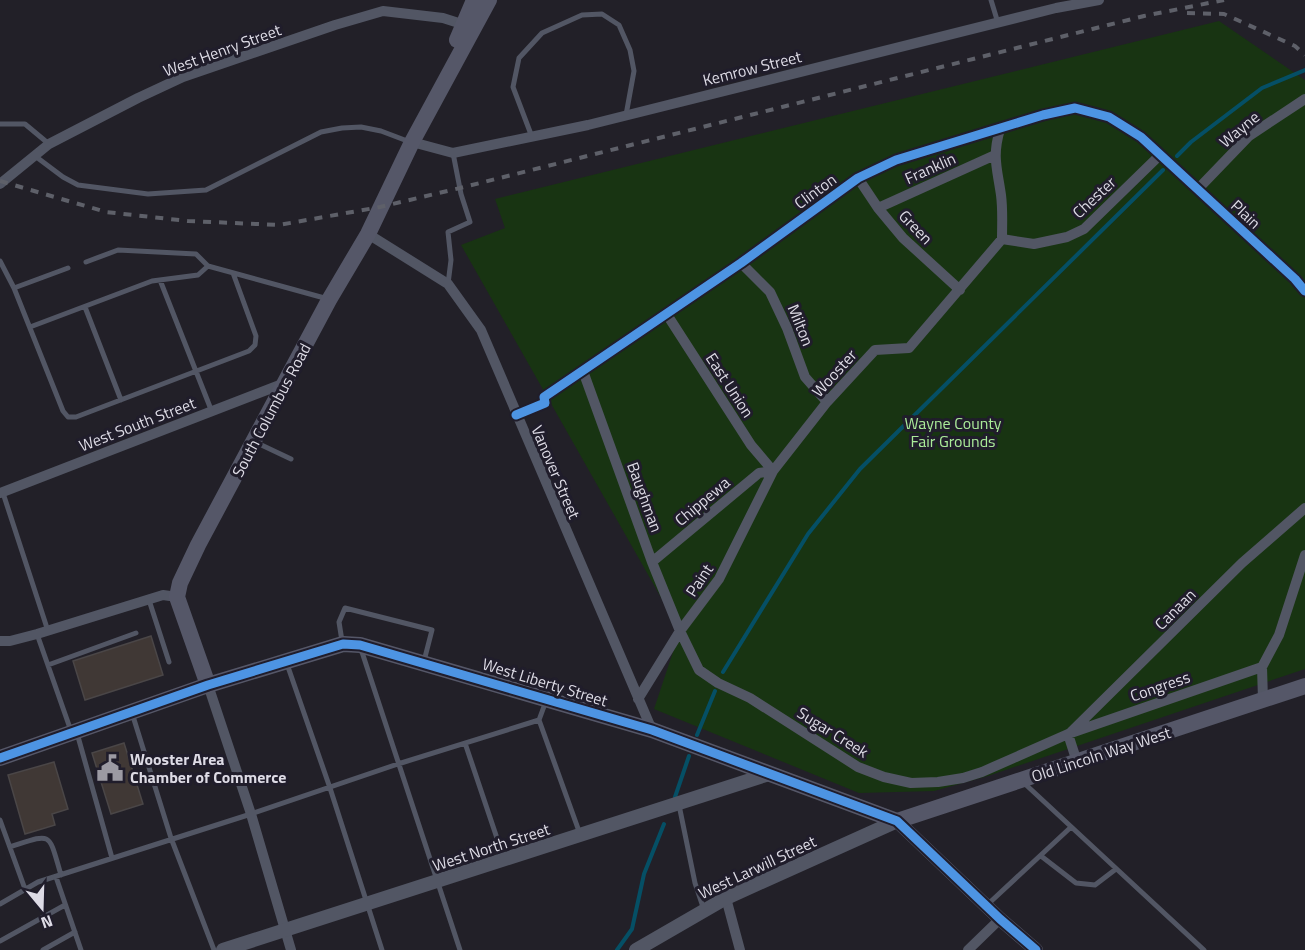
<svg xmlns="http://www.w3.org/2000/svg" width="1305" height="950" viewBox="0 0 1305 950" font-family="'Titillium Web',sans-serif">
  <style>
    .green { fill: #183412 }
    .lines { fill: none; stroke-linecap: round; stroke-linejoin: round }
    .stream { stroke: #054f65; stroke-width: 4 }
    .building { fill: #403835; stroke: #4a4647; stroke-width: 1.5 }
    .service { stroke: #525664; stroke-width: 5 }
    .minor { stroke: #525664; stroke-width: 10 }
    .tertiary { stroke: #525664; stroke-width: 14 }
    .secondary { stroke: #555768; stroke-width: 16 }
    .rail { stroke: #5e6069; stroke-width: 4; stroke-dasharray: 8 8; stroke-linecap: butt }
    .cycleway-casing { stroke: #201d2b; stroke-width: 13 }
    .cycleway { stroke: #4d94e3; stroke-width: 9 }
    .labels { text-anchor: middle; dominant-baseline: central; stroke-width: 6; stroke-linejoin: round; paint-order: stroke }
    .street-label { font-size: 16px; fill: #dddbe5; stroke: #201d2b }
    .park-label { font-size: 16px; fill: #aaeb99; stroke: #201d2b }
    .poi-label { font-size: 16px; font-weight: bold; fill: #dddbe5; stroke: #201d2b; text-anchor: start }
  </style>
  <rect width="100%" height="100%" fill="#222028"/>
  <path class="green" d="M1219,21L1305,80V669L988,776L934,791L859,793L654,709L680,631L461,245L505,228L495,199Z"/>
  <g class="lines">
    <path class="stream" d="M1177,156L1191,142L1262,88L1305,70
      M723,672L808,534L860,469L1163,170
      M697,735L715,691
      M675,797L689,756
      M617,950L632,929L644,874L664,824"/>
  </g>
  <path class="building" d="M151,636L163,675L85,700L73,661Z
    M124,743L143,804L111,814L92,753Z
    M54,762L68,809L52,814L55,825L25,834L8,775Z"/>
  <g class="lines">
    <path class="service" d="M991,0L998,23
      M0,124H25L49,144
      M532,137L513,87L519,58L542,33L582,15L602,14L619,25L630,50L634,71L626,115
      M35,156L63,177L78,185L148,194L206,190L321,132L342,128L361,127L381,131L410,142
      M0,261L14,288L68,268
      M86,262L118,250L196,254L208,266L328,299
      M160,280L212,412
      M448,284L451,260L448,232L470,222L461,194L453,153
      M14,288L63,411L68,417H76L249,351L255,345L256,336L233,273
      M85,307L121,400
      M30,327L152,281L198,275L208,266
      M255,442L291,459
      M3,493L48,631
      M149,600L169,662
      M37,634L71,731
      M342,641L339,622L345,608L432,630L424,661
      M361,649L460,950
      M287,664L330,788L382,950
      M48,665L136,633
      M546,701L539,720L580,834
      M132,713L171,838L214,950
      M77,733L112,858
      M465,743L504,859
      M1024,783L1204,950
      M679,805L695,883L704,910
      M0,820L25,889
      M10,847C53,833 48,831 61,875
      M1041,856L1076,883L1095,885L1116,869
      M56,877L81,950
      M0,904L38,882L251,814L398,764L539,720
      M986,906L1070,828
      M0,941L65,905
      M43,950L75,932"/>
    <path class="minor" d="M1000,129C992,157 997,167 1001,195C1003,210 1002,224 1002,239
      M412,142L453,153L588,125L1056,8L1099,0
      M858,178L878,208L903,238L960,290
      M0,184L49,144L138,98L183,77L335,25L383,11L443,18L468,26
      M1198,189L1249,136L1305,99
      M878,208L995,155
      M368,234L448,284L481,330L652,730
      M1002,239L1034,244L1067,237L1084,229L1161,154
      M741,263L770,292L787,328L805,377L827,402
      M666,313L751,445L773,471
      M583,371L652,562L680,631L699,670L718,683L750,698L858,767L884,777L911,783L938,782L963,778L982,772L1068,734L1262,667
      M516,415L545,403L544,397L741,263L858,178L896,160L1043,115L1075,108L1109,117L1141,137L1295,279L1305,291
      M0,493L285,383
      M652,562L759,473L773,471
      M0,641H10L37,634L163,595L177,597
      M208,685L251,814L291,950
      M638,699L680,631L719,579L773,471L827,402L875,350L909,348L1002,239
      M1263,700L1262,667L1279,635L1305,555
      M1071,732L1242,563L1305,508
      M1068,734L1077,762
      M726,898L740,950
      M968,950L1000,919"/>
    <path class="tertiary" d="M223,950L769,774
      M636,950L726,898L897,821L1000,919L1036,950"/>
    <path class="secondary" d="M457,40L474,0
      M208,685L177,597L180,583L198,545L329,300L368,234L412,142L489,0
      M0,758L208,685L343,644L360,645L652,730L897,821L1305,686"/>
    <path class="rail" d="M1187,13L1224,14L1295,46L1305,55
      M0,181L106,212L188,221L279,225L380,207L460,188L1144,16L1224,0"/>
    <defs>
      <path id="cycleway" d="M516,415L545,403L544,397L741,263L858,178L896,160L1043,115L1075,108L1109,117L1141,137L1295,279L1305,291
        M0,758L208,685L343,644L360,645L652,730L897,821L1000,919L1036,950"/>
    </defs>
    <use href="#cycleway" class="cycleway-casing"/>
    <use href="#cycleway" class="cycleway"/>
  </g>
  <defs>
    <symbol id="civic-bare" viewBox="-9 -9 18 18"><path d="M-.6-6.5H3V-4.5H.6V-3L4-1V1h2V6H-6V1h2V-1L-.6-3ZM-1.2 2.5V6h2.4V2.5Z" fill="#9c9aa3" stroke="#201d2b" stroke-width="2.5" paint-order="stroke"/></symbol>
  </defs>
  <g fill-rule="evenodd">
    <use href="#civic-bare" x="91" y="749" width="38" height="38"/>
  </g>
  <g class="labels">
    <g class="street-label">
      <text transform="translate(222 50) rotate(-20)">West Henry Street</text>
      <text transform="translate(752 68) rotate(-14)">Kemrow Street</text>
      <text transform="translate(1239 129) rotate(-40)">Wayne</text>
      <text transform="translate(930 168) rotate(-24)">Franklin</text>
      <text transform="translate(815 191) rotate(-36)">Clinton</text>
      <text transform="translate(1094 197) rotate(-43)">Chester</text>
      <text transform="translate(1246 214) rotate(43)">Plain</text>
      <text transform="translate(916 227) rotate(46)">Green</text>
      <text transform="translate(801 325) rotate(68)">Milton</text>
      <text transform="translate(834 373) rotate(-48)">Wooster</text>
      <text transform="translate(730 385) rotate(57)">East Union</text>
      <text transform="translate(271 410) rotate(-62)">South Columbus Road</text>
      <text transform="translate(137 424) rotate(-21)">West South Street</text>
      <text transform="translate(556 472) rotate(67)">Vanover Street</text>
      <text transform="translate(645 497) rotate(70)">Baughman</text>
      <text transform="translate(702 501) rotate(-40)">Chippewa</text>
      <text transform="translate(699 580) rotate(-56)">Paint</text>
      <text transform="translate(1175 609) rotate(-45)">Canaan</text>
      <text transform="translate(545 682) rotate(17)">West Liberty Street</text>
      <text transform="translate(1160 686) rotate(-19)">Congress</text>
      <text transform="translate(833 732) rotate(32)">Sugar Creek</text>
      <text transform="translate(1101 754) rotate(-18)">Old Lincoln Way West</text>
      <text transform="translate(491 847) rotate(-18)">West North Street</text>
      <text transform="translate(757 867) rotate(-25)">West Larwill Street</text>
    </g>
    <g class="park-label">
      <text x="953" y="423">Wayne County<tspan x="953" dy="18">Fair Grounds</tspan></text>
    </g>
    <g class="poi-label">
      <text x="130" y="759">Wooster Area<tspan x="130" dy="18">Chamber of Commerce</tspan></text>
    </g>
  </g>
  <g transform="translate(42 908) rotate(161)" stroke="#201d2b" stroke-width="4.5" paint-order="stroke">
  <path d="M0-4.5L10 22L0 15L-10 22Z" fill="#dddbe5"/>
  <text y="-9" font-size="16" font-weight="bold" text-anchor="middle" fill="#dddbe5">N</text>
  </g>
</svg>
